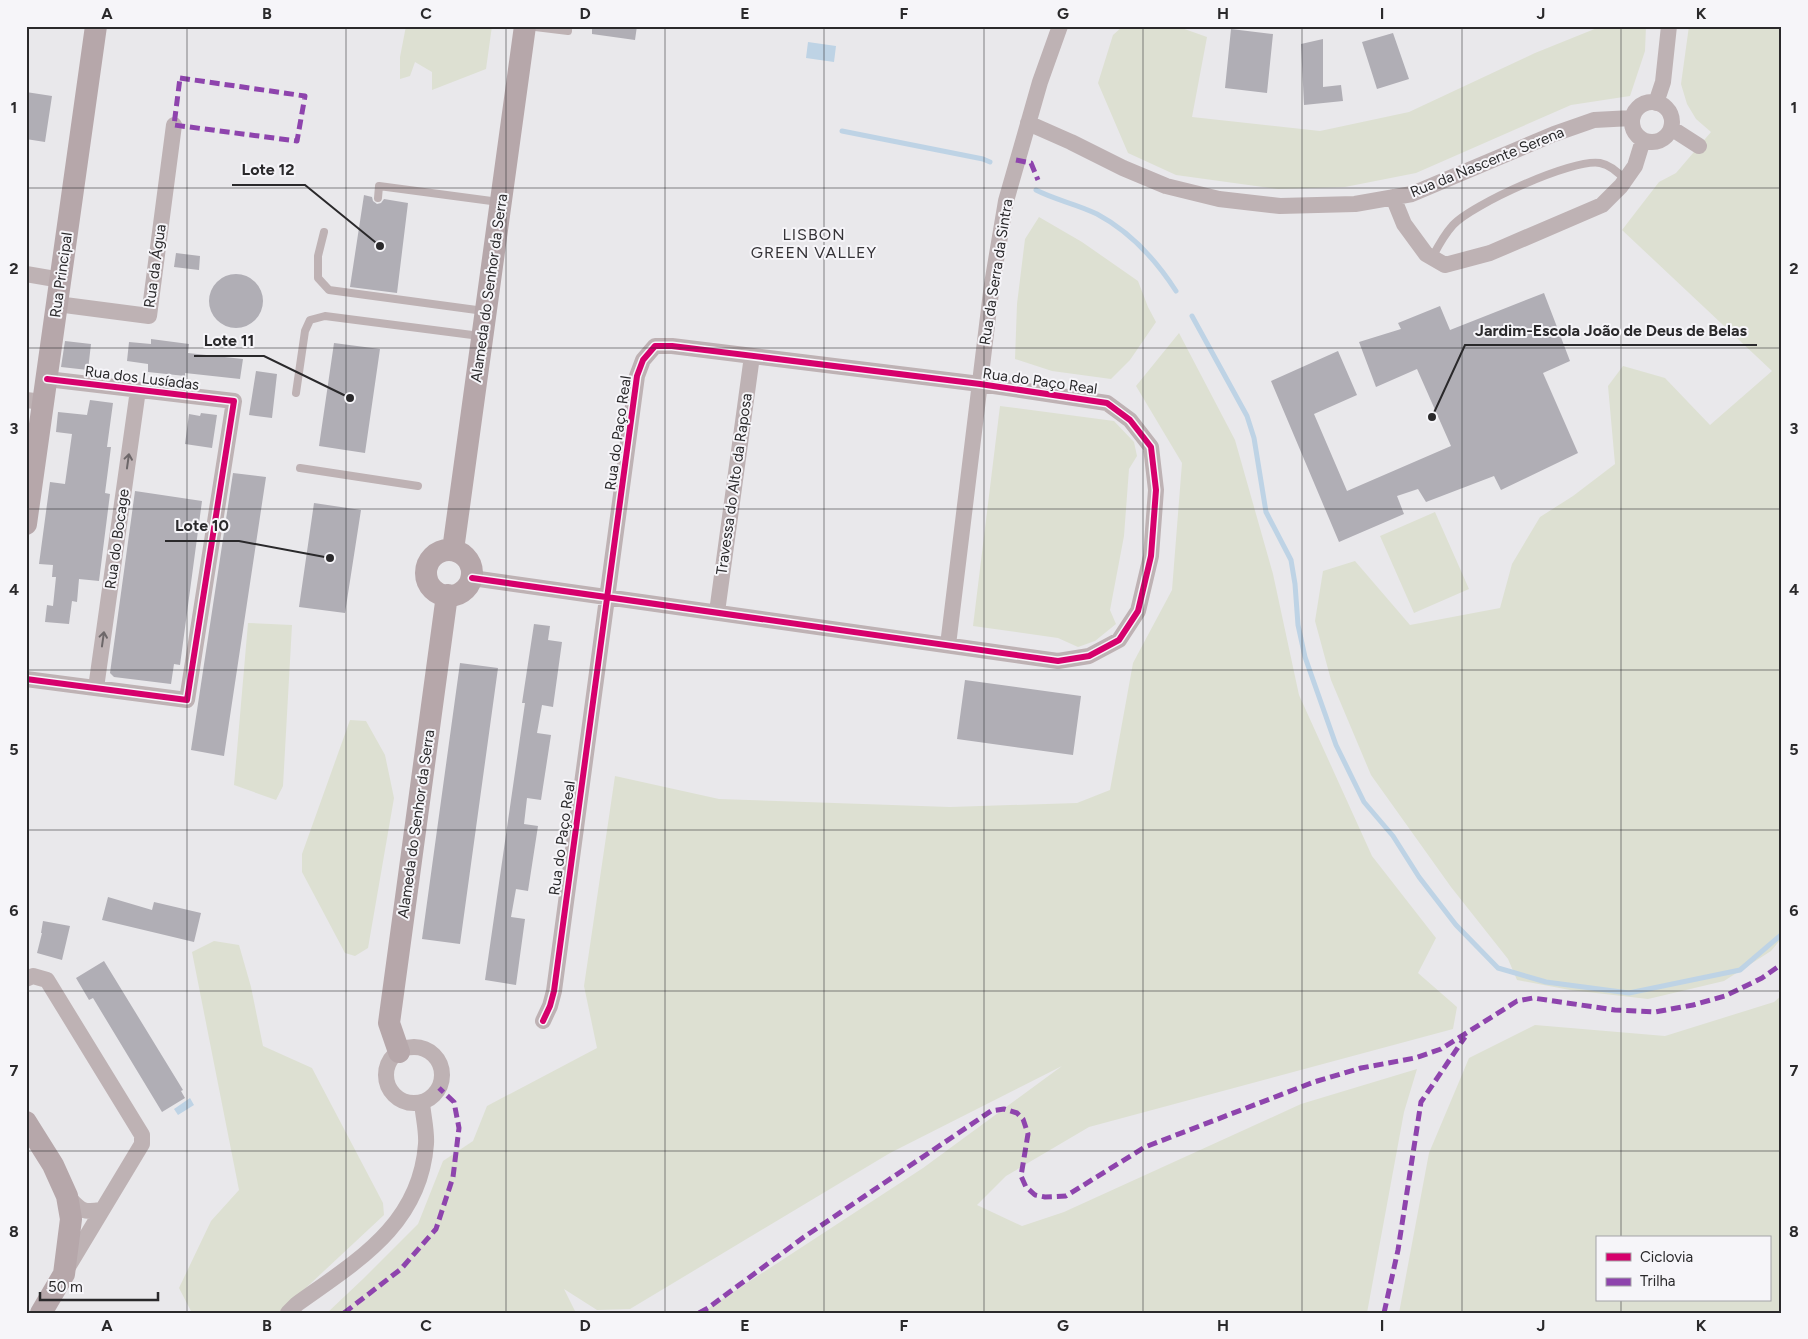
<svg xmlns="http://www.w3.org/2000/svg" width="1808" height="1339" viewBox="0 0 1808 1339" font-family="Figtree,sans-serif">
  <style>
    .green { fill: #dde0d2; fill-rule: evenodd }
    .water { fill: #bed3e5 }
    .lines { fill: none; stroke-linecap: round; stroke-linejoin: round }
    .stream { stroke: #bed3e5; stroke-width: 5 }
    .building { fill: #b0aeb5 }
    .lane { stroke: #beb2b4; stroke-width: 8 }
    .street { stroke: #beb2b4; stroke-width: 16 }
    .secondary { stroke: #b6a7aa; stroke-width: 22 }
    .quiet { stroke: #8e44ad; stroke-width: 5; stroke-dasharray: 10 5; stroke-linecap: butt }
    .cycleway-casing { stroke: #f6f5f9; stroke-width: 9 }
    .cycleway { stroke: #d6006c; stroke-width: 6 }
    .oneway { stroke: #6d6769 }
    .grid { fill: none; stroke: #2a292b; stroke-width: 1; stroke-opacity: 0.55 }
    .labels { text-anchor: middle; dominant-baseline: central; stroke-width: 4; stroke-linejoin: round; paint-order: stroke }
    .street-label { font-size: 15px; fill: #2a292b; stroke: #f6f5f9 }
    .neighbourhood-label { font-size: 16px; letter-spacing: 1px; fill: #353337; stroke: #f6f5f9 }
    .leader { fill: none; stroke: #2a292b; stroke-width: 2 }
    .callout-dot { fill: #2a292b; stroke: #f6f5f9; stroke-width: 2 }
    .callout-label { font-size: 16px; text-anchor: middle; font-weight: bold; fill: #2a292b; stroke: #f6f5f9; stroke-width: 4; stroke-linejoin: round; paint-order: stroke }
    .neatline { fill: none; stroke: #2a292b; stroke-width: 2 }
    .grid-label { font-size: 16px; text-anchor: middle; font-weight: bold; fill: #2a292b }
  </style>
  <rect width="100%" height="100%" fill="#e9e8eb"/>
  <path class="green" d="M406,26H492L486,69L432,90V72L415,62L410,76L400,79V57Z
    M1123,26H1176L1207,37L1192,117L1320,131L1409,112L1535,53L1602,26H1646L1645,51L1630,96L1571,105L1416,173L1345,187L1278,189L1176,175L1128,153L1098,83L1113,35Z
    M1689,26H1777L1782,31V938L1771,951L1724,981L1648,999L1570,990L1517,980L1508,959L1451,887L1371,775L1331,680L1315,621L1323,571L1355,561L1410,625L1500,608L1512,564L1540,517L1573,496L1615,464L1608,386L1623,366L1665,378L1710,425L1772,371L1622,230L1659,182L1676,173L1711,132L1696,119L1687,104L1681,84Z
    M1039,217L1082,242L1138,281L1148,307L1156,322L1130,360L1111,379L1052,371L1015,359L1017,304L1025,239Z
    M1179,333L1235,440L1273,574L1299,695L1372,856L1436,938L1418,973L1457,1007L1453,1029L1089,1127L1006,1176L977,1205L1022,1226L1064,1212L1301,1104L1417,1069L1404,1112L1367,1313H701L923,1168L1062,1066L890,1153L630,1309L597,1310L564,1289L576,1313H327L364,1278L418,1224L443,1161L473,1141L487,1106L597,1048L584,986L615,776L719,799L950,807L1077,803L1110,790L1133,663L1172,590L1182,463L1136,386Z
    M1000,406L1114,421L1134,442L1137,456L1129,469L1124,536L1110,610L1116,624L1095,641L1078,647L1058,638L973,626Z
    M1435,512L1469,589L1414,613L1380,536Z
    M248,623L292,625L283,786L276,800L234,785Z
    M350,720L366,721L385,755L394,798L368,948L355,956L345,953L302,872V854Z
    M214,941L239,945L251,987L263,1046L312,1068L383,1203L384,1215L279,1313H192L179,1288L211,1221L239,1190L192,952Z
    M1782,995V1313H1399L1429,1153L1469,1058L1535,1025L1665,1036L1774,1002ZM1597,1238H1769V1300H1597Z"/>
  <path class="water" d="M808,42L836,46L834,62L806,58Z
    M190,1098L194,1105L178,1115L174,1109Z"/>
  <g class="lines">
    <path class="stream" d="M842,131L983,159L990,162
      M1036,190C1055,200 1077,204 1097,214C1129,231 1156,260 1176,291
      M1192,316L1247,416L1254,438L1266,512L1291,560L1295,584L1298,625L1305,657L1336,745L1364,802L1393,836L1419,877L1456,925L1498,968L1546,982L1629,993L1740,970L1782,934"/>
  </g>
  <path class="building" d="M592,26H637L635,40L592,34Z
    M1231,29L1273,34L1267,93L1225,88Z
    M1393,33L1409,79L1377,89L1362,42Z
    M1323,39V87L1341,85L1343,101L1304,105L1301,44Z
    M26,92L52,96L45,142L26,139Z
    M364,195L372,197L373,201L377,204L381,203L384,199L408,203L397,293L350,287Z
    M176,253L200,256L199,270L174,267Z
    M209 301a27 27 0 1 1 54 0a27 27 0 1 1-54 0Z
    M1544,293L1570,361L1543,373L1578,453L1501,490L1494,476L1426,502L1418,489L1397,496L1404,514L1339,542L1271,381L1338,351L1357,395L1314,414L1347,491L1451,446L1417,369L1376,387L1359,342L1401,329L1398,323L1440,306L1450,330Z
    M151,339L189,344L188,353L243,359L240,379L185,373V376L148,372V364L127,361L129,342L151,344Z
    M65,341L91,344L88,370L61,367Z
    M334,343L380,349L365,453L319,446Z
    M256,371L277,374L272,418L249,415Z
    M90,400L113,403L107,447H111L105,493L110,494L99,581L79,579L77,602L72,601L69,624L45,622L47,605L53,606L56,577H52L53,565L39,564L50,482L65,484L72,434L56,432L58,412L87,415Z
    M201,413L217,415L212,448L185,444L189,414L200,416Z
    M233,473L266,477L224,756L191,750Z
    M135,491L202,501L180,665L174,664L171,684L114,677L110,673Z
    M314,503L361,510L345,613L299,607Z
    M534,624L550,626L548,640L562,642L553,707L542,705L537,733L551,735L541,800L527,798L524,824L538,826L528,891L516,889L511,917L525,919L516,985L485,980L525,703H522Z
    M460,663L498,668L460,944L422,939Z
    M965,680L1081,696L1073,755L957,739Z
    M108,897L152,910L154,902L201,913L194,942L102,920Z
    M43,921L70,926L62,960L37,953L42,933H41Z
    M104,961L183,1090L181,1091L185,1098L162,1112L93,998L89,1000L76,978Z"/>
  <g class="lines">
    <path class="lane" d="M527,26L568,31V26
      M378,198L379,186L499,202
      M324,232L318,256V278L329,290L484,311
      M1432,258C1438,246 1444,235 1453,225C1471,205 1573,158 1600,163C1610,165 1619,173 1625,180
      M296,393L305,331L310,320L325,316L480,336
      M300,468L418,486"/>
    <path class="street" d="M1632 122a20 20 0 1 1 40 0a20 20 0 1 1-40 0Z
      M1656,103L1663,82L1669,26
      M1028,123L1071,142L1123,168L1166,186L1219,199L1280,206L1355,204L1412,194L1554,134L1594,120L1632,118
      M1671,128L1699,146
      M1393,197L1404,224L1426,254L1445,265L1490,253L1602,205L1621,186L1635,166L1643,140
      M26,274L61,280
      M57,304L149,316L174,125
      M26,400L43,402
      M472,578L1058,661L1089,656L1119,640L1138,611L1151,556L1156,490L1151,447L1130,420L1107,403L980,384L672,346H655L643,360L637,376L554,991L550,1006L543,1021
      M717,612L752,356
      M948,645L992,284L1006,201L1040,82L1060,26
      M26,679L187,700L234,401L47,379
      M96,688L138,390
      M26,979L33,976L47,980L142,1135V1144L68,1267
      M386 1075a28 28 0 1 1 56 0a28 28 0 1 1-56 0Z
      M67,1196C81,1210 81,1213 101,1210
      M288,1313L297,1304C357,1261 420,1225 426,1144C427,1131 423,1116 422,1102"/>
    <path class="secondary" d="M26,524L96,26
      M453,550L525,26
      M426 573a23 23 0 1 1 46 0a23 23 0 1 1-46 0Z
      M399,1052L389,1023L447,595
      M26,1122L53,1165L67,1196L71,1219L64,1274L41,1313"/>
    <path class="quiet" d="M180,78L305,96L297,141L174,125Z
      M1016,160L1031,163L1038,180
      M344,1313L401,1269L436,1229L453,1177L459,1128L454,1102L439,1088
      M699,1313L708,1308L804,1237L991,1111L1004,1109L1017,1113L1023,1119L1028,1134L1021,1176L1026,1187L1035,1195L1045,1197L1066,1196L1145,1147L1314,1082L1361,1068L1415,1058L1441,1049L1517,1001L1533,998L1615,1010L1655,1012L1693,1005L1725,996L1762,978L1782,964
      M1384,1313L1398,1250L1421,1102L1465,1037"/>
    <defs>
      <path id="cycleway" d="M472,578L1058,661L1089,656L1119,640L1138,611L1151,556L1156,490L1151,447L1130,420L1107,403L980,384L672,346H655L643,360L637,376L554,991L550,1006L543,1021
        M26,679L187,700L234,401L47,379"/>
    </defs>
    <use href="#cycleway" class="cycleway-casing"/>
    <use href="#cycleway" class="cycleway"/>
  </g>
  <defs><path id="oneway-shaft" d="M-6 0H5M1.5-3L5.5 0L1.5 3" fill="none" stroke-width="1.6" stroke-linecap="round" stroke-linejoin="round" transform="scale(1.25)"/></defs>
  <g class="oneway">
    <use href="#oneway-shaft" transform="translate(128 461) rotate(-82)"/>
    <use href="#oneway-shaft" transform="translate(103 639) rotate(-82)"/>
  </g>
  <path class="grid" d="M187,26V1313M346,26V1313M506,26V1313M665,26V1313M824,26V1313M984,26V1313M1143,26V1313M1302,26V1313M1462,26V1313M1621,26V1238M26,188H1782M26,348H1782M26,509H1782M26,670H1782M26,830H1782M26,991H1782M26,1151H1782M1621,1300V1313"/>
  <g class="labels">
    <g class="street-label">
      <text transform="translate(1487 162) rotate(-22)">Rua da Nascente Serena</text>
      <text transform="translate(155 266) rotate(-82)">Rua da Água</text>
      <text transform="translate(996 272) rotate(-81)">Rua da Serra da Sintra</text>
      <text transform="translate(61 275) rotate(-82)">Rua Principal</text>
      <text transform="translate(489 288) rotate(-82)">Alameda do Senhor da Serra</text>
      <text transform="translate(142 378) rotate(7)">Rua dos Lusíadas</text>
      <text transform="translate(1040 381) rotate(8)">Rua do Paço Real</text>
      <text transform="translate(618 433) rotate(-82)">Rua do Paço Real</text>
      <text transform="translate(734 484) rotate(-82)">Travessa do Alto da Raposa</text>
      <text transform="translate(117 539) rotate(-82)">Rua do Bocage</text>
      <text transform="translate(416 824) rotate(-82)">Alameda do Senhor da Serra</text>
      <text transform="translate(562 838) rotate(-82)">Rua do Paço Real</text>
    </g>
    <g class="neighbourhood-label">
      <text x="814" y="234">LISBON<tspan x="814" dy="18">GREEN VALLEY</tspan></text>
    </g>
  </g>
  <path class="leader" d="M380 246L305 185H232M1432 417L1465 345H1757M350 398L264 356H194M330 558L239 541H165"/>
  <g class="callout-dot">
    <circle cx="380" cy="246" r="5"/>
    <circle cx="1432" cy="417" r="5"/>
    <circle cx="350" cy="398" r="5"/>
    <circle cx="330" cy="558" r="5"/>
  </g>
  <g class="callout-label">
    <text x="268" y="175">Lote 12</text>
    <text x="1611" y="336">Jardim-Escola João de Deus de Belas</text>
    <text x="229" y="346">Lote 11</text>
    <text x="202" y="531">Lote 10</text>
  </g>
  <rect width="1808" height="1339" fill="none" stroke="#f6f5f9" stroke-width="55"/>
  <rect x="1596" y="1236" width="175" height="65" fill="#f6f5f9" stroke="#a4a3a7"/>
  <rect x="1606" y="1253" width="25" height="8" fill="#d6006c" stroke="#a4a3a7"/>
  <text x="1640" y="1262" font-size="15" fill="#2a292b">Ciclovia</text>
  <rect x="1606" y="1278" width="25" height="8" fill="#8e44ad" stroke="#a4a3a7"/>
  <text x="1640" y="1286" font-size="15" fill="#2a292b">Trilha</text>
  <path d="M40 1292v8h118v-8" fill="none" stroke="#2a292b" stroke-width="2.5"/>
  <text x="48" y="1292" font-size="15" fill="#2a292b" stroke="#f6f5f9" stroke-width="4" paint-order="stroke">50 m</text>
  <rect x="28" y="28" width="1752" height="1284" class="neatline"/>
  <g class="grid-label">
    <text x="107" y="19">A</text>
    <text x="267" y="19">B</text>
    <text x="426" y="19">C</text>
    <text x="585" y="19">D</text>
    <text x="745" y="19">E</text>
    <text x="904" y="19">F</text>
    <text x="1063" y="19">G</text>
    <text x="1223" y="19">H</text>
    <text x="1382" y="19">I</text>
    <text x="1541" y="19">J</text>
    <text x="1701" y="19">K</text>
    <text x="14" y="113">1</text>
    <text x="1794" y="113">1</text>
    <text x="14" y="274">2</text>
    <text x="1794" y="274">2</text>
    <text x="14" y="434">3</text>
    <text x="1794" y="434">3</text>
    <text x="14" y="595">4</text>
    <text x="1794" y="595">4</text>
    <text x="14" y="755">5</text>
    <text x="1794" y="755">5</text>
    <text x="14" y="916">6</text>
    <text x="1794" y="916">6</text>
    <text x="14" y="1076">7</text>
    <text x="1794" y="1076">7</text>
    <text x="14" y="1237">8</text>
    <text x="1794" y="1237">8</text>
    <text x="107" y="1331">A</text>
    <text x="267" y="1331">B</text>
    <text x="426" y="1331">C</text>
    <text x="585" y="1331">D</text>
    <text x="745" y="1331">E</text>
    <text x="904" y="1331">F</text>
    <text x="1063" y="1331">G</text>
    <text x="1223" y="1331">H</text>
    <text x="1382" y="1331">I</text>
    <text x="1541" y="1331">J</text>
    <text x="1701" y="1331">K</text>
  </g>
</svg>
